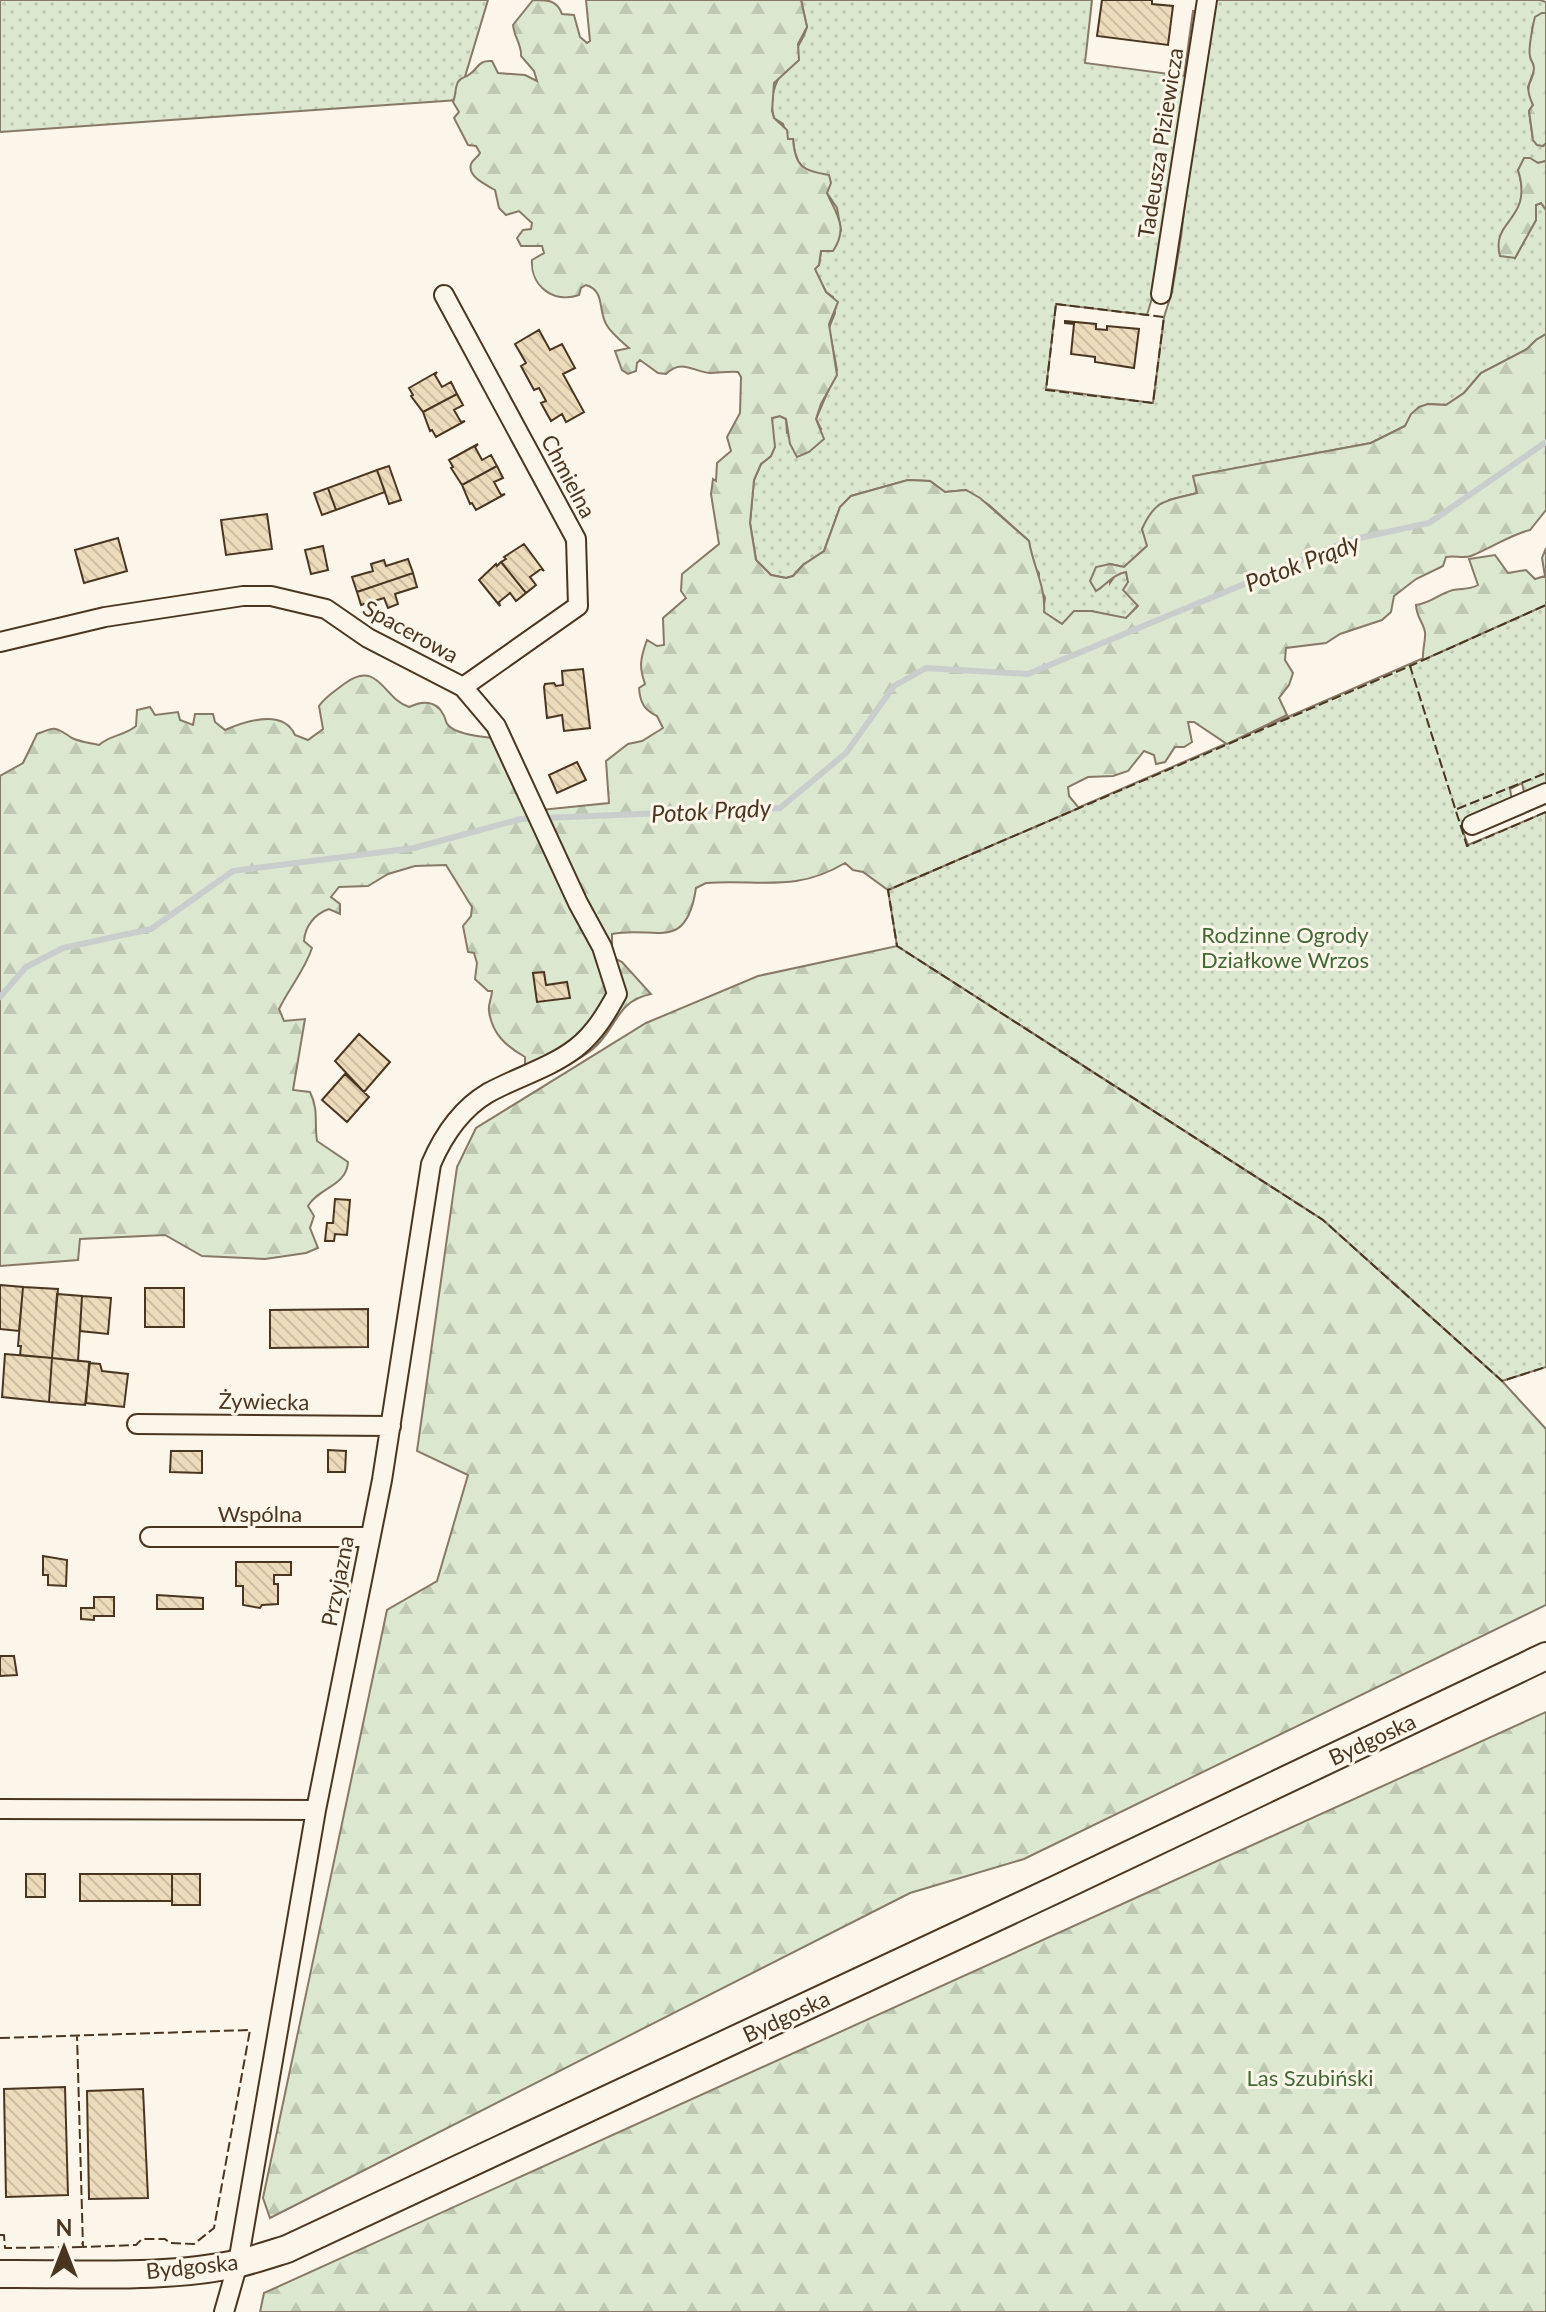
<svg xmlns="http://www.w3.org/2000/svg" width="1546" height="2312" viewBox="0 0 1546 2312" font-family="Lato,sans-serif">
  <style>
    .grass { fill: url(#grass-dots); stroke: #887966; stroke-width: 2 }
    .forest { fill: url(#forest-firs); stroke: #887966; stroke-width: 2 }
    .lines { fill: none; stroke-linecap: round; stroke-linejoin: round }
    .stream { stroke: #c9cecd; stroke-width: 6 }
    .building { fill: url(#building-back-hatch); stroke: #4a3520; stroke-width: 2 }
    .street-casing { stroke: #4a3520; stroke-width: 22 }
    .secondary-casing { stroke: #4a3520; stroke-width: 30 }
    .street { stroke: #fbf6e9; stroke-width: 18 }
    .secondary { stroke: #fbf6e9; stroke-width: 26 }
    .fence { stroke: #4a3520; stroke-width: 2; stroke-dasharray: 10 4; stroke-linecap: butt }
    .labels { text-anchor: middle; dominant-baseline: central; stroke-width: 6; stroke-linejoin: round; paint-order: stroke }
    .street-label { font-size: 22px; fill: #4a3520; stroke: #fbf6e9 }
    .park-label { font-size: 22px; fill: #436837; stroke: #fbf6e9 }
    .water-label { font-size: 24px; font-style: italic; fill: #4a3520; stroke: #fbf6e9 }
  </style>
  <defs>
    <pattern id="grass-dots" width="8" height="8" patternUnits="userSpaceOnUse" patternTransform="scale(2)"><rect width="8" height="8" fill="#dce7d0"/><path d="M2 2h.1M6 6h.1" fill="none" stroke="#bec7b2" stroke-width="1.8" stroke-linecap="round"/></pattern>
    <pattern id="forest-firs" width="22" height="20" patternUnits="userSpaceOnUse" patternTransform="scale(2)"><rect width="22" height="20" fill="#dce7d0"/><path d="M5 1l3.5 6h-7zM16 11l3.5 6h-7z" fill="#bec7b2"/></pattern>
    <pattern id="building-back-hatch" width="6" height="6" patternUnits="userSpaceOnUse" patternTransform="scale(2)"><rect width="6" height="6" fill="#ecdcbc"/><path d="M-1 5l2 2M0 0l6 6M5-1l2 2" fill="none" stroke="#ccbda1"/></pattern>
  </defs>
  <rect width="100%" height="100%" fill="#fbf6e9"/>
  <path class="grass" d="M0,0H488L458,100L0,132Z
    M801,0H1092L1085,63L1184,76L1193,11H1196L1157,281L1147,315L1056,304L1046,389L1153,403L1164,317L1172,292L1181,237L1194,125L1213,0H1540L1546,2V13H1542L1533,25L1530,55L1535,68L1528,87L1533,105L1529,111L1533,140L1543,146L1546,143V161L1538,163L1530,159L1518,170C1527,200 1521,206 1503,230L1515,258L1536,220V205L1541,203L1546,210V334L1536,340L1527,349L1481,373L1464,393L1446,405L1428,404L1405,426L1371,443L1194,476L1197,493L1169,500L1142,529L1148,545L1124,567L1110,564V583L1116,574L1126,571L1128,582L1138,605L1126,619L1091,611L1062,624L1043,612L1045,598L1039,586V573L1032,564L1029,541L989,505L966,490L945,492L930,481L908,480L851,496L840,507L824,551L803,565L793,576L786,578L771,575L756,560L750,523L754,480L761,464L771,456C774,442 771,432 772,418L780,416L786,419L787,433L821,429L816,419L837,370L829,328L835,313L833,297L826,292L814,269L819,265L821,251L841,231L837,208L827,193L828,176C802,171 795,166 793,139L788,140L783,124L774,118C763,80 798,59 807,27Z
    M1546,605V790L1525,797L1522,783L1510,789L1512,801L1461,826L1468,845L1546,812V1367L1502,1381L1323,1220L897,946L888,890Z"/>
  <path class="forest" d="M533,0C548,0 557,0 562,14L574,15L580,37L587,43L590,41L586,0H801L807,27L798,44L799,60L774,83L772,111L774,118L787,130L788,139H793C795,166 802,171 829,175L831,183L827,193C836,214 849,227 833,251H821L819,265L815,269L826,292L838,302L829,324L837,375L821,404L816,419L824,439L809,452L797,457L790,444L786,419L780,416L772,418L775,447L771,456L761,464L754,480L750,523L756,560L771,575L786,578L793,576L803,565L824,551L840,507L851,496L908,480L930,481L945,492L966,490L980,498L1029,541C1033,566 1046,587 1044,612L1062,624L1074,611H1091L1126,618L1138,606L1123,590L1128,582L1126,572C1114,574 1107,584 1096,591L1090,581L1096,567L1110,564L1124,567L1147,546L1142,529C1156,498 1166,501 1197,493L1193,476L1371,443L1405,426L1411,414L1419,407L1428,404L1446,405L1464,393L1481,373L1527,349L1536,340L1546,334V510L1530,530C1509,535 1492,548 1471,556C1463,559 1455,555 1446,557L1443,566L1416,579L1394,596L1391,612L1382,620L1340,634L1326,643L1286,648L1285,660L1293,673L1289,685L1279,698L1287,715L1227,744L1194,722H1188L1192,742L1184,747H1175L1165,762L1156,764L1154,755L1144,751L1128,771L1113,776L1088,777L1068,787L1069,796L1079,808L888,890L863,872L853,870L845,863C795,893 760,879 706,883L696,888C686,954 655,925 612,934V957L622,962L651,994C616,1001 617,1028 594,1048C580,1061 550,1072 533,1081L520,1071L525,1065V1057C506,1046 492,1034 489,1011C488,1004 492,997 492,991H488L475,979L477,963L474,953L468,952L463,926L471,916L472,907L446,865L415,866L388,874L368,886L339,887L331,897L340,904V914L329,909C314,914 305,927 304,941L312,948C305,970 289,988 279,1009L284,1021L305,1019L293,1090L310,1092C319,1111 314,1121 317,1141L348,1162C347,1186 318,1188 308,1206L314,1216L310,1228L318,1248L306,1253L265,1259L202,1256L165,1235L80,1239L78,1260L0,1266V776L23,763L37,734C57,726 55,727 72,738C80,742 90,743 99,745C110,735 124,736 136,726L137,710L150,707L155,715L178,712L180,720L193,725L195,714H213L215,722L225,730C246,721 283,708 295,735L308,740L323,729L319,706C326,696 335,691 344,684C379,658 383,699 409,707C422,701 436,700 443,714C447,720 444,721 449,726C458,735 483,737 494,738L541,810L609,803L606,761L628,744L642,741L663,728L657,716C644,710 640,702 639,688L645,684C639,667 640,659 647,640L657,646L664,645L663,618L686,598L681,591L682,574L719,544L711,494L713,479L716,481L717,463L731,451L727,437L740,413L741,377L738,372C728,371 720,373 710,373C693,372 682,358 666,374L658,373L640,360L637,363L636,371L628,374L622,370L615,351L629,348C621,341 611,333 606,324C598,309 605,291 586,285L581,288L579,295C554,304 530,286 532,260L544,253L542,246H521L517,238L523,230L531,229L532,223L519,211L506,215L499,208L495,190C487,185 467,177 471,164C473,159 478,157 480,153L476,146L468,145L454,118L459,112L453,102C456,95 455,87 458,82C461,77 465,78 470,74C479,67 479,60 492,61L498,73L525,75L537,81L534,71L521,56C522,45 514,37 513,25Z
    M1542,13H1546V143L1543,146L1537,145L1533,140L1529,111L1533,105C1522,81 1534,84 1534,68C1534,63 1530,60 1530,56C1528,50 1533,24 1535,17Z
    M1524,158H1530L1538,163L1546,161V210L1541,203L1536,205V220L1515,258L1500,256C1490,219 1534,221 1518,170Z
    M1546,548V605L1423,660C1422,650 1426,640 1425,632C1423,622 1416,616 1416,605C1432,603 1438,594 1453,590C1462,588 1469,590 1478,585L1469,559L1495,555L1508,573L1526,570L1535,579L1545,576L1542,558Z
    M897,946L1323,1220L1502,1381L1546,1429V1605L1024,1859L910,1893L270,2218L263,2198L387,1610L437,1581L468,1475L417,1451L457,1167L476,1128L646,1023L758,976Z
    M1546,1712V2312H260L264,2293Z"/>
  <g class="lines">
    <path class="stream" d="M0,997L26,967L63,948L151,929L233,871L414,848L521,819L780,808L846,753L894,686L926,668L1028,674L1350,540L1429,523L1546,442"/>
  </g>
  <path class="building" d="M1102,0H1152V4L1173,6L1168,45L1097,36Z
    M1065,321L1096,324V329L1107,330V326L1139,329L1134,368L1095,362V357L1071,354L1074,324L1065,323Z
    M539,330L550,350L562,344L575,368L563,374L584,412L566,422L562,414L551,421L541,403L546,401L539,388L534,390L521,366L526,363L515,344Z
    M437,372L435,375L442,387L451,382L457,394L423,412L411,396L413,395L409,388Z
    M457,394L463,405L454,410L461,422L465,421L436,437L432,430L430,431L423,412Z
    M478,444L475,447L482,460L491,455L497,466L462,485L451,468L453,467L449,460Z
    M389,466L401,500L389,504L377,470Z
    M497,466L503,478L494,482L501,495L505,494L476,510L472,503L470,504L462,485Z
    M377,470L385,492L336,510L328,488Z
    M328,488L336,510L322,515L314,493Z
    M267,514L272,549L226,555L221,520Z
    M118,538L127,571L84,583L75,550Z
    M524,544L544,571L541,569L530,577L536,585L526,593L501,562L506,559L504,557Z
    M323,546L328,570L311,574L305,550Z
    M408,559L413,573L357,592L352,577L373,571L371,564L384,560L386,566Z
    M501,562L526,593L516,601L510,593L499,602L500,606L479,580L496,564L497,566Z
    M413,573L417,587L395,594L398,604L388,608L384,598L361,605L357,592Z
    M583,669L590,728L564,731L562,715L547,718L544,687L545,684L554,683L556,686L563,685L562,671Z
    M577,762L586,780L557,793L549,775Z
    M544,972L546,985L567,982L570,998L537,1002L533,973Z
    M359,1034L390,1062L364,1092L335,1061Z
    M345,1074L369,1097L347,1122L322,1100Z
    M335,1199L350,1200L347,1235L335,1234L334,1241H325L327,1223H333Z
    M0,1285L23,1287L19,1331L0,1329Z
    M23,1287L58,1289L52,1358L20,1355L21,1346H18Z
    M145,1288H184V1327H145Z
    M57,1294L82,1296L78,1361L52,1358Z
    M82,1296L111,1298L108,1334L80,1331Z
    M368,1309V1347L270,1348V1310Z
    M5,1354L52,1358L49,1402L2,1397Z
    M52,1358L90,1362L85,1405L49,1402Z
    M89,1363L100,1364L102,1371L128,1374L124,1407L86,1403Z
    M328,1450L346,1451L345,1472H328Z
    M171,1451H202V1473L170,1472Z
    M43,1556L67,1560L66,1586L48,1585V1575H43Z
    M236,1562H291V1575H274V1584H278V1604L262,1605L260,1608L243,1605V1586H236Z
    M157,1595L203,1598V1609H157Z
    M94,1597H114V1616H94V1620L81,1619V1608H94Z
    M0,1656H14L17,1675L0,1676Z
    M26,1874H45V1897H26Z
    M80,1874H172V1901H80Z
    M172,1874H200V1905H172Z
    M65,2087L68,2195L6,2197L4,2089Z
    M143,2089L148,2198L89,2199L87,2091Z"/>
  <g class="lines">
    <defs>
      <path id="street" d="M1161,294L1207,0
        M444,295L576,539L578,606L463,687
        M0,642L105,617L243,596H271L326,609L368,638L463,687L496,726L578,903L602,947L617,994C606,1014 595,1033 576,1048C550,1068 517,1077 488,1093C461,1109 443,1136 431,1164L382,1480L316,1810L238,2263L224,2312
        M1472,825L1546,793
        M137,1424L391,1426
        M150,1537H370
        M0,1809L316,1810"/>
      <path id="secondary" d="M0,2274C77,2273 165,2280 240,2263C256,2259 271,2254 287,2249L1061,1887L1546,1656"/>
    </defs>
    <use href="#street" class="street-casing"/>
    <use href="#secondary" class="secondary-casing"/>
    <use href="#street" class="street"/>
    <use href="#secondary" class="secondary"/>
    <path class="fence" d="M1056,304L1164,317L1153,403L1046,390Z
      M1411,668L1410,666L1546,605
      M1457,809L1546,773
      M1546,812L1467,846L1410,666L888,890L897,946L1323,1220L1502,1381L1546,1367
      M0,2038L250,2030L214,2228L194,2244L170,2243L165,2239H142L136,2245L83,2247L77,2035
      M0,2235H4L5,2248L83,2247L82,2243"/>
  </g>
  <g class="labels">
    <g class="street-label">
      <text transform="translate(1160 143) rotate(-81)">Tadeusza Piziewicza</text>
      <text transform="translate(569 476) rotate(62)">Chmielna</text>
      <text transform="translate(411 631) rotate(29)">Spacerowa</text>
      <text transform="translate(264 1401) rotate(1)">Żywiecka</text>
      <text x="260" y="1513">Wspólna</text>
      <text transform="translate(337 1581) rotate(-79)">Przyjazna</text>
      <text transform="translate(1372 1739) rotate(-25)">Bydgoska</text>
      <text transform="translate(786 2016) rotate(-25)">Bydgoska</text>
      <text transform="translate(192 2266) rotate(-6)">Bydgoska</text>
    </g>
    <g class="park-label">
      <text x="1285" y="934">Rodzinne Ogrody<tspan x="1285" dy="25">Działkowe Wrzos</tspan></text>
      <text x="1310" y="2077">Las Szubiński</text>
    </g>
    <g class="water-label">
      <text transform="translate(1302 562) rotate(-21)">Potok Prądy</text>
      <text transform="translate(711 810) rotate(-3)">Potok Prądy</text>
    </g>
  </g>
  <g transform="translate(64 2248)" stroke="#fbf6e9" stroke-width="6" paint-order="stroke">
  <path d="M0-6L14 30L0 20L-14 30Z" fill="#4a3520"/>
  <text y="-12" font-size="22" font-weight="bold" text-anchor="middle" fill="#4a3520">N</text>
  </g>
</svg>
